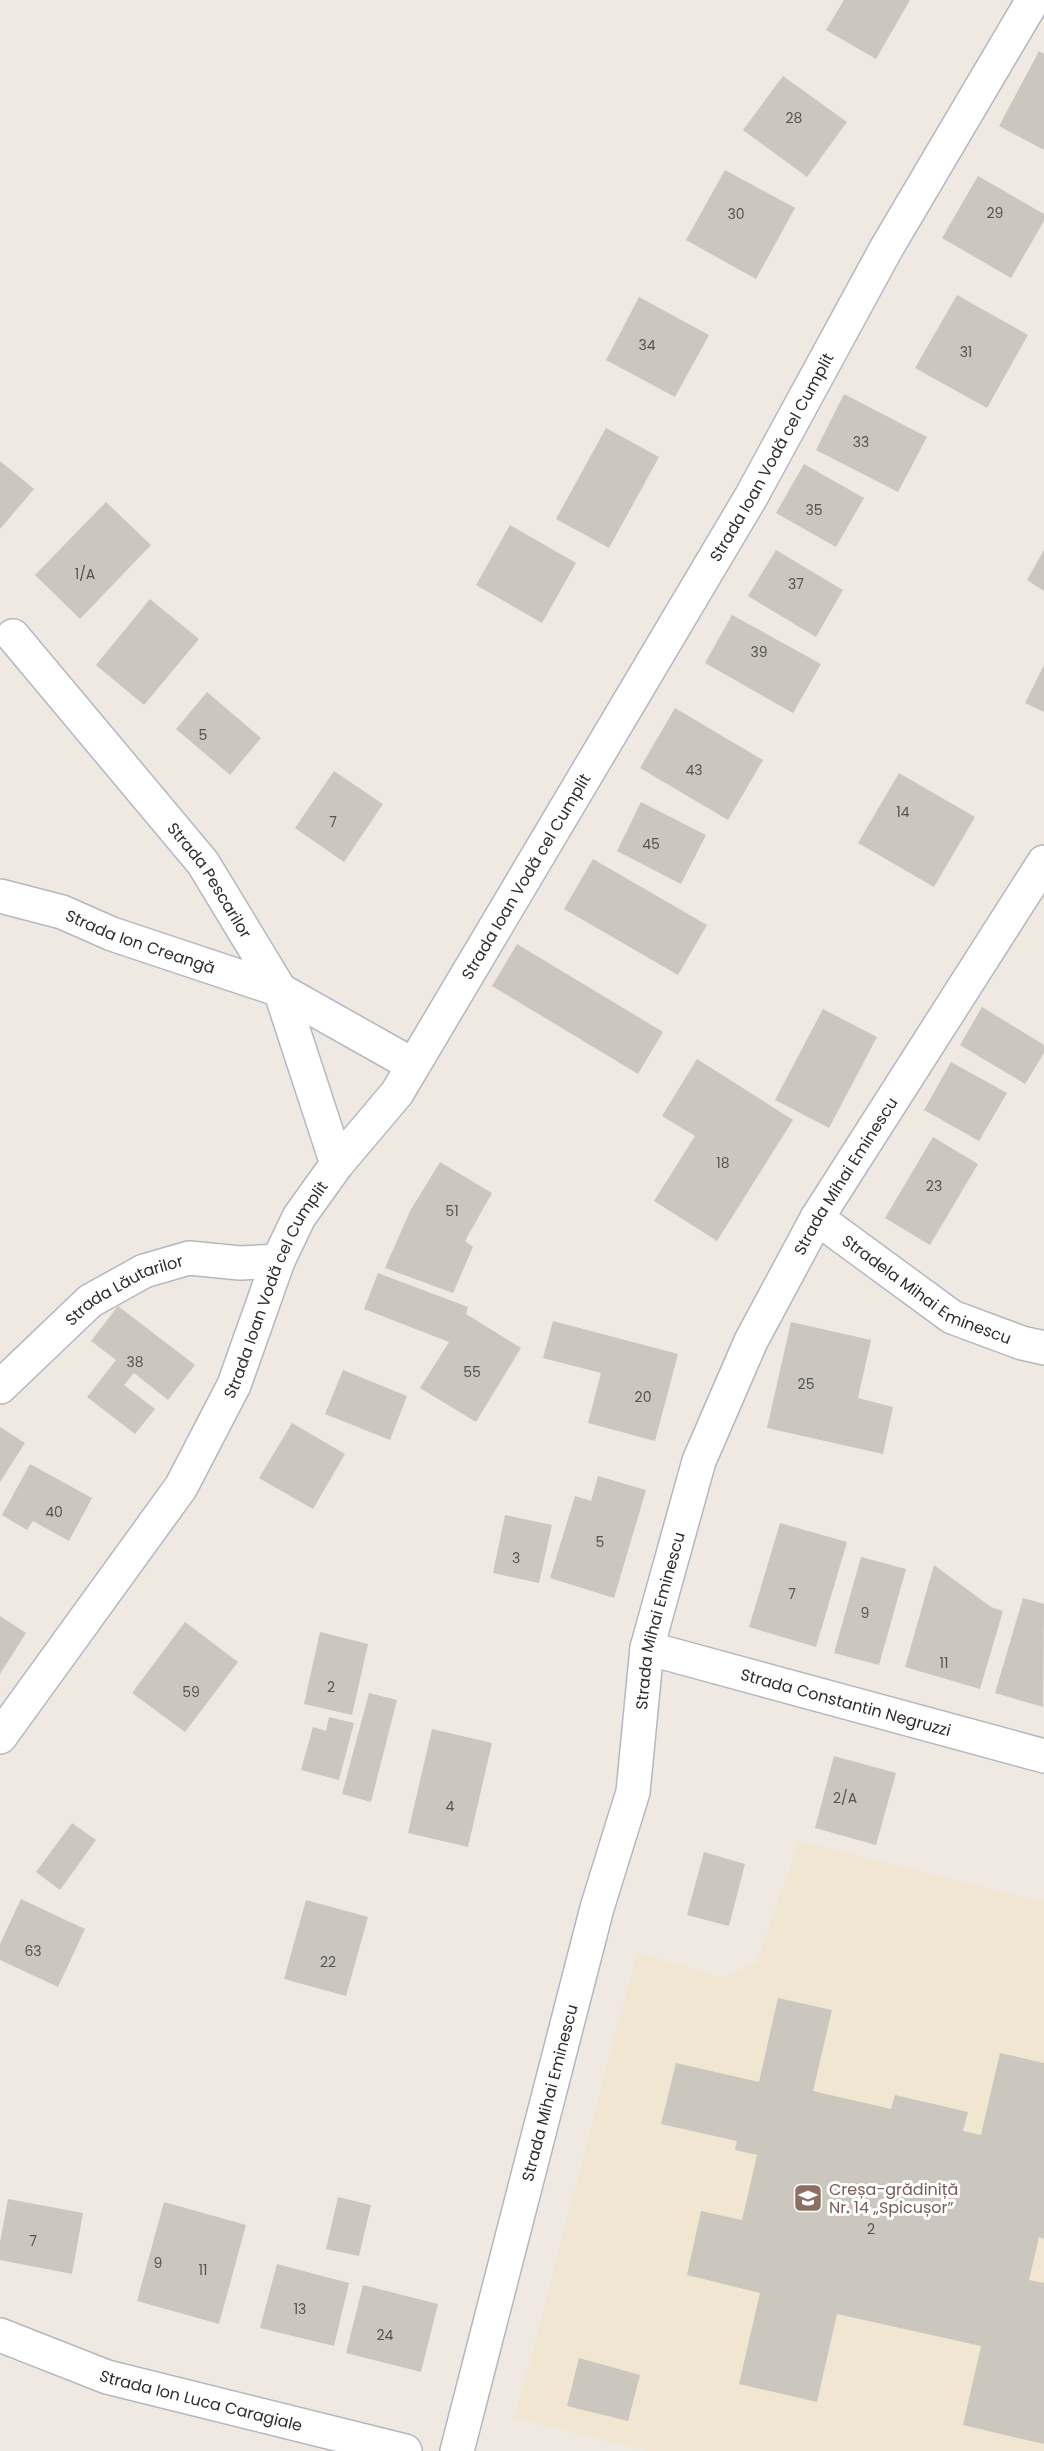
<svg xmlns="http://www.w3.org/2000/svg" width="1044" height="2451" font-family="Poppins,sans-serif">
<rect width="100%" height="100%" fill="#efe9e1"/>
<path fill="#f0e6d1" d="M799,1841L1044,1902V2451H647L515,2418L637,1952L723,1978L757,1962Z"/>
<path fill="#cbc7bf" d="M844,0H910L876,59L826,30Z
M1039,51L1044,54V150L999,126Z
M783,76L847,122L807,177L743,130Z
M725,170L795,208L756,279L686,240Z
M978,176L1044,214V221L1011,278L942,238Z
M957,295L1028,335L987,408L915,368Z
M639,297L709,335L675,397L606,360Z
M844,394L927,437L898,492L816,450Z
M606,428L659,457L609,548L556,519Z
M0,461L34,489L0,529Z
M804,464L864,498L836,547L776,513Z
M106,502L151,545L80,619L35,575Z
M510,525L576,563L542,623L476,585Z
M776,550L843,590L816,637L748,596Z
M1044,550V591L1027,580Z
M150,599L199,639L144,705L96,665Z
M732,615L821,664L793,713L705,663Z
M1044,665V712L1025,703Z
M207,692L261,738L230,775L176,729Z
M675,708L763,760L728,820L640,768Z
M334,771L383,804L344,862L295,828Z
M899,773L975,817L934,887L858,843Z
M641,802L706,835L681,884L617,851Z
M593,859L707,925L678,975L564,909Z
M517,944L663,1032L638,1074L492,986Z
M982,1007L1044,1045V1053L1025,1084L960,1045Z
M823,1009L877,1037L829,1128L775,1100Z
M697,1059L793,1120L717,1241L654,1201L695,1136L662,1116Z
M951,1062L1007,1093L979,1141L924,1110Z
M933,1137L978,1164L930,1245L885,1218Z
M440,1162L492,1193L465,1241L473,1247L453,1293L385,1268L410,1211Z
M378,1273L468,1307L466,1314L521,1348L476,1422L420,1388L449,1342L364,1309Z
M118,1306L195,1365L168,1400L134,1373L124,1385L155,1409L135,1434L87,1397L116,1360L91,1341Z
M553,1321L678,1354L655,1441L588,1423L601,1373L543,1358Z
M791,1322L871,1340L858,1398L893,1407L883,1454L767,1428Z
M343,1370L407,1396L390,1440L325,1414Z
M292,1423L345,1454L313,1509L259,1478Z
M0,1427L25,1443L0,1482Z
M30,1464L92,1498L69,1541L33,1521L27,1530L2,1515Z
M598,1476L646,1490L614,1598L550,1578L575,1496L591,1501Z
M505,1515L552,1525L539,1583L493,1573Z
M780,1523L847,1542L816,1647L749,1627Z
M861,1557L906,1569L879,1665L834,1653Z
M934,1565L991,1607L1003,1611L980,1689L905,1667Z
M1023,1598L1044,1604L1043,1707L995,1693Z
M0,1616L26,1633L0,1674Z
M185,1622L238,1662L185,1732L132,1693Z
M320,1632L368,1644L352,1715L304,1704Z
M369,1693L397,1700L371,1802L342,1794Z
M329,1717L354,1723L339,1780L301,1770L313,1727L326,1731Z
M432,1729L492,1743L468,1847L408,1833Z
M834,1756L896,1773L876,1845L815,1828Z
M72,1823L96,1840L60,1890L36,1872Z
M704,1852L745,1864L729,1926L687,1915Z
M21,1899L85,1929L58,1987L0,1960V1944Z
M306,1900L368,1917L346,1996L284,1979Z
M778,1998L832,2010L813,2091L891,2109L895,2095L968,2112L963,2131L981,2135L1000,2053L1044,2063V2239L1039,2237L1029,2280L1044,2283V2444L963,2425L981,2346L837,2314L817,2402L739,2384L760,2293L687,2275L701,2211L742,2220L757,2155L735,2150L737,2141L661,2124L676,2063L759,2082Z
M338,2197L371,2205L359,2256L326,2249Z
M8,2199L83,2213L72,2274L0,2260V2242Z
M164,2202L246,2225L219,2324L137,2301Z
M277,2264L349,2283L334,2346L260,2328Z
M363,2285L438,2304L421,2372L346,2353Z
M579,2358L640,2375L628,2421L567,2406Z"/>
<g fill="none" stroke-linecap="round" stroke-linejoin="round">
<g stroke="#b4b7c1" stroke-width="36">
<g id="minor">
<path id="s1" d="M13,636L203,863L280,990L337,1164"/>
<path id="s2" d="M0,896L62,912L112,934L280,990L413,1065"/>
<path id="s3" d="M817,1218L952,1317L1022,1343L1044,1348"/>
<path id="s4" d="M0,1387L90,1301L144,1271L189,1258L240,1263L278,1261"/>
<path id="s5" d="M647,1648L1044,1756"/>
<path id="s6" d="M0,1737L181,1487L234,1385L278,1261L299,1217L337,1164L397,1093L751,497L886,249L1033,0"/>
<path id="s7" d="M0,2335L107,2377L405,2451"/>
<path id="s8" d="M457,2451L597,1908L633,1792L647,1648L699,1461L751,1341L817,1218L1044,862"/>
</g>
</g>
<use href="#minor" stroke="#fff" stroke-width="33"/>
</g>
<defs>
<g id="school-square" transform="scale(1.5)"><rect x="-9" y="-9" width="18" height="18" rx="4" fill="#8d6e63" stroke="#fff"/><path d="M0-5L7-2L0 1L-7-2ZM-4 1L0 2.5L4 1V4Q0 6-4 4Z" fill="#fff"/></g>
</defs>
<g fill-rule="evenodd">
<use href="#school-square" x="808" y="2198"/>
</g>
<g text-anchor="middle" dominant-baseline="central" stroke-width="6" stroke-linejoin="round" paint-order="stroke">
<g font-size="14" fill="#555452">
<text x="794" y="118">28</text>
<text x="995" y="213">29</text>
<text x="736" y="214">30</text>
<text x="647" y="345">34</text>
<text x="966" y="352">31</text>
<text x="861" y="442">33</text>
<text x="814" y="510">35</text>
<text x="85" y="574">1/A</text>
<text x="796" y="584">37</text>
<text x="759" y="652">39</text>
<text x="203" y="735">5</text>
<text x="694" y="770">43</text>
<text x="903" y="812">14</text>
<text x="333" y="822">7</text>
<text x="651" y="844">45</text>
<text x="723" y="1163">18</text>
<text x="934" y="1186">23</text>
<text x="452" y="1211">51</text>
<text x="135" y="1362">38</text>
<text x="472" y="1372">55</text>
<text x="806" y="1384">25</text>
<text x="643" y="1397">20</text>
<text x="54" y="1512">40</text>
<text x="600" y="1542">5</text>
<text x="516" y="1558">3</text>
<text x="792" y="1594">7</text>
<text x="865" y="1613">9</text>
<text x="944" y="1663">11</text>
<text x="331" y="1687">2</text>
<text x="191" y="1692">59</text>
<text x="845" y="1798">2/A</text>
<text x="450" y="1806">4</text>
<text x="33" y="1951">63</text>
<text x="328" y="1962">22</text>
<text x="871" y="2229">2</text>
<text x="33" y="2241">7</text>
<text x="158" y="2263">9</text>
<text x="203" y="2270">11</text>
<text x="300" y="2309">13</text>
<text x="385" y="2335">24</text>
</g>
<g font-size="16" fill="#2e2e2e" stroke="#fff">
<text stroke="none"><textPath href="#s6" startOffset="1500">Strada Ioan Vodă cel Cumplit</textPath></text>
<text stroke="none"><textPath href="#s6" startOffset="1014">Strada Ioan Vodă cel Cumplit</textPath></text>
<text stroke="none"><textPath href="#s1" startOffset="314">Strada Pescarilor</textPath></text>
<text stroke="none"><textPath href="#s2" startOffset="148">Strada Ion Creangă</textPath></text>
<text stroke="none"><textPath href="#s8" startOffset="1342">Strada Mihai Eminescu</textPath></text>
<text stroke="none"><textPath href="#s3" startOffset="132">Stradela Mihai Eminescu</textPath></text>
<text stroke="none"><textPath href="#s6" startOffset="528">Strada Ioan Vodă cel Cumplit</textPath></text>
<text stroke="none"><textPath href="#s4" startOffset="160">Strada Lăutarilor</textPath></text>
<text stroke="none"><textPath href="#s8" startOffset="856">Strada Mihai Eminescu</textPath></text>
<text stroke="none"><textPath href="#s5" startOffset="206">Strada Constantin Negruzzi</textPath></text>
<text stroke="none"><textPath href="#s8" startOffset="370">Strada Mihai Eminescu</textPath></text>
<text stroke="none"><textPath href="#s7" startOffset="212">Strada Ion Luca Caragiale</textPath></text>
</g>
<g font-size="16" fill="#785e54" stroke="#fff" text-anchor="start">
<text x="829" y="2189">Creșa-grădiniță<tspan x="829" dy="18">Nr. 14 „Spicușor”</tspan></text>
</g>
</g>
</svg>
